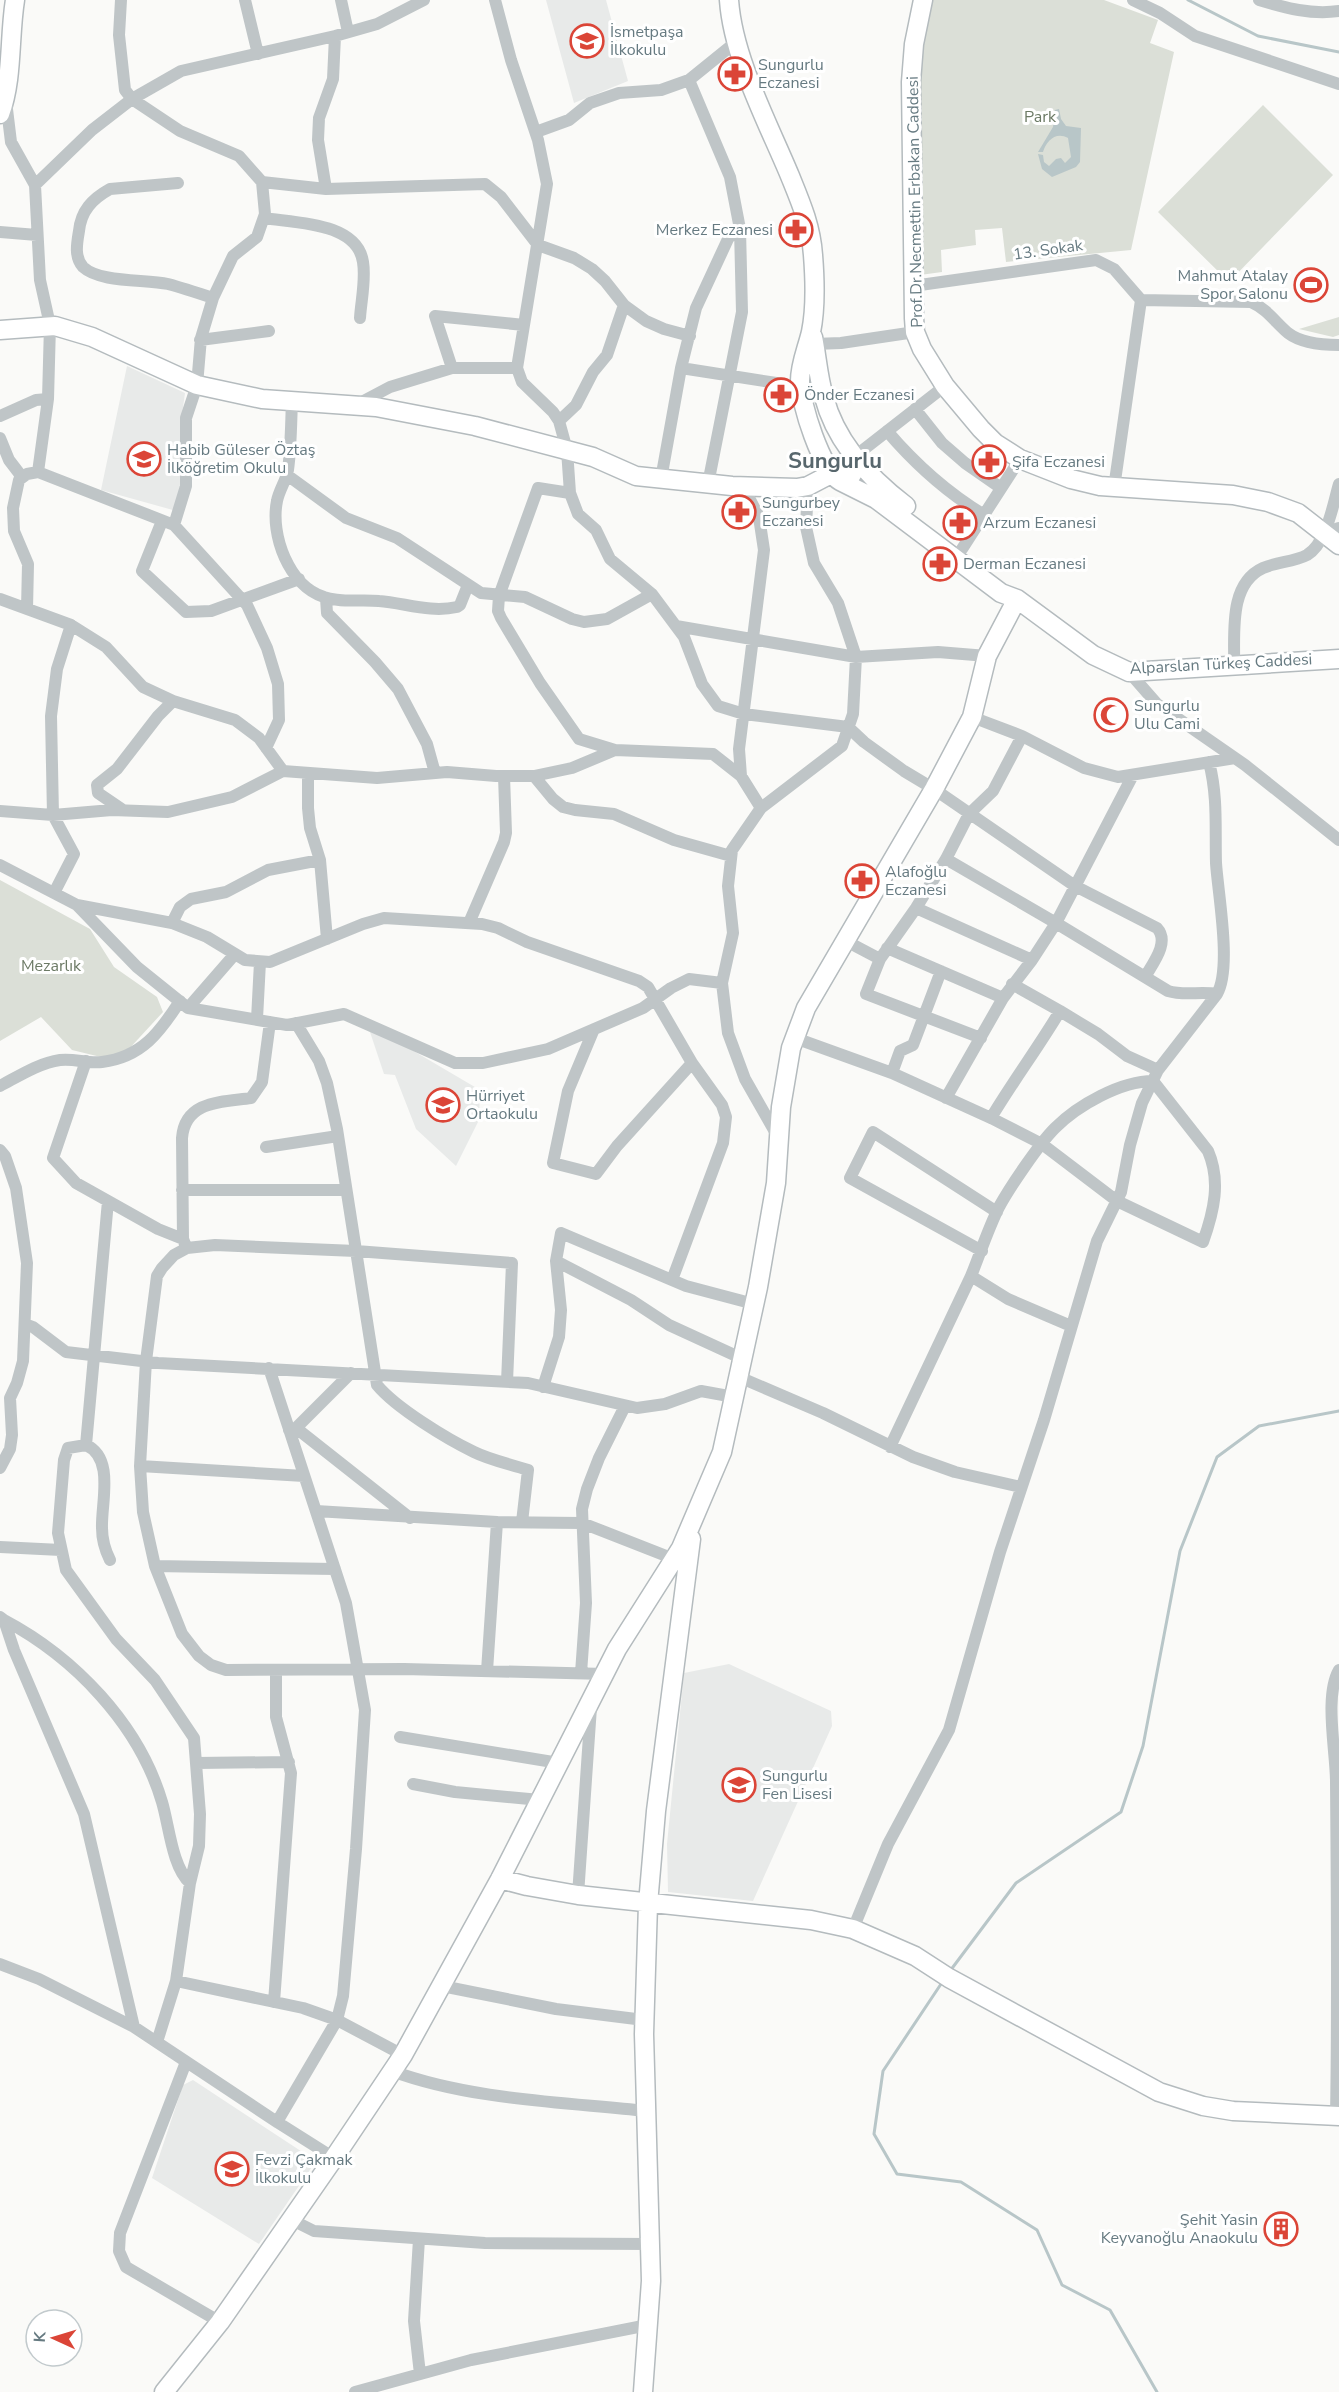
<svg xmlns="http://www.w3.org/2000/svg" width="1339" height="2392" font-family="'Nunito Sans',sans-serif">
<rect width="100%" height="100%" fill="#fafaf8"/>
<path fill="#e8eae9" d="M546,0H606L628,81L574,103Z
M127,366L185,393L180,429V512L101,490Z
M369,1029L383,1033L480,1090L479,1120L456,1166L416,1129L395,1075L384,1074Z
M729,1664L831,1711L832,1726L753,1901L668,1892L667,1844L684,1673Z
M193,2080L316,2161L259,2244L152,2178L183,2085Z"/>
<path fill="#dbdfd7" d="M929,0H1104L1158,20L1150,43L1174,52L1131,250L1006,262L1002,228L975,230L976,245L941,250L942,272L920,275L918,83Z
M1263,105L1333,175L1229,282L1158,212Z
M1339,317V335L1333,337L1299,329Z
M0,880L90,929L114,967L157,997L163,1012L128,1050L105,1058L72,1050L41,1017L0,1041Z"/>
<path fill="#b8c6c8" d="M1059,109L1061,119L1066,126L1081,128L1080,162L1076,167L1052,177L1042,169L1038,154L1043,155L1044,162L1049,166L1056,159L1061,158L1065,163L1071,157L1068,138C1056,131 1046,141 1043,152H1038L1053,127L1055,110Z"/>
<g fill="none" stroke-linecap="round" stroke-linejoin="round">
<path stroke="#b8c6c8" stroke-width="3" d="M1188,0L1258,36L1339,52
M950,1971L1016,1883L1121,1812L1143,1746L1180,1551L1217,1457L1259,1426L1339,1411
M943,1981L883,2071L874,2134L897,2174L961,2182L1037,2230L1062,2285L1110,2310L1157,2392"/>
<g stroke="#b4bbbe" stroke-width="21">
<path id="secondary" d="M729,0C733,58 768,123 790,176C801,203 811,226 813,255C815,280 816,308 811,332C807,349 800,364 800,381C800,403 822,471 840,481L851,476L858,464
M923,0L914,44L911,82L914,318L915,332L922,349L945,386L981,429L995,443L1020,459L1071,479L1100,486L1233,495L1268,502L1298,513L1339,545
M0,114C13,79 9,37 15,0
M0,330L55,326L92,337L197,385L262,399L376,407L475,426L593,457L636,476L732,486L797,488L808,486L831,474
M813,337C817,357 818,377 824,397C836,443 869,478 906,506
M840,481L876,499L1001,593L1017,599L1093,655L1129,672L1339,659
M500,1879L527,1886L578,1895L811,1920L853,1929L915,1956L949,1978L1159,2092L1203,2106L1233,2111L1339,2116
M164,2392L220,2322L334,2158L403,2055L500,1879L617,1649L681,1548L722,1452L758,1287L768,1229L776,1183L781,1107L791,1048L806,1008L934,789L972,717L987,656L1017,599
M643,2392L651,2281L644,2034L648,1904L656,1811L691,1539"/>
</g>
<path stroke="#bfc5c7" stroke-width="12" d="M121,0L119,35L125,90L132,99L180,131L239,156L262,182L265,214L257,237L233,256L213,298L201,338L197,385L186,418V486L174,525
M245,0L258,54
M341,0L348,32
M495,0L511,60L538,140L547,184L517,368L522,382L553,412L559,421L567,450L570,493L578,514L596,530L610,559L652,594L684,637L702,684L718,706L744,714L848,727L864,742L904,771L934,789L1075,886L1157,928C1170,942 1153,963 1145,977
M1133,0L1160,13L1195,36L1339,84
M1259,0C1286,8 1311,15 1339,11
M689,80L730,177L740,229L742,312L708,484
M6,101L11,142L35,185L40,280L50,325L48,399L38,472L27,474L19,480L13,508L14,531L28,564L27,609
M536,132L569,120L590,103L619,93L661,90L689,80L736,42
M262,182L326,189L485,184L501,197L538,245L574,258L592,269L605,281L624,305L646,321L664,329L690,336
M178,183L110,189C92,199 81,211 79,231C77,243 74,257 83,267C100,283 145,279 168,284C183,288 198,293 213,298
M35,185L92,130L132,99L181,71L335,36L377,24L424,0
M326,189L318,140L319,118L333,79L335,36
M264,218C295,223 357,222 363,262C366,280 361,301 360,318
M0,232L37,235
M913,286L1096,260L1114,269L1141,300L1251,302C1267,309 1275,322 1288,333C1301,343 1323,345 1339,345
M200,340L269,331
M814,344L841,343L915,332
M452,368L435,316L524,325
M681,368L783,384L801,391
M292,401C291,424 291,448 288,470C286,481 279,490 277,501C270,535 289,586 324,597C340,603 362,599 379,601C405,603 430,613 457,607L460,605L468,585
M356,405L390,387L452,368H517
M915,409L942,443L965,463L1001,488
M0,416L36,400L48,399
M559,421L576,405L593,372L607,355L624,305
M887,431C916,465 946,492 984,515
M0,438L9,460L22,477
M854,457L945,386
M38,472L174,525L247,605L267,648L278,684L279,720L266,748
M287,475L346,518L397,538L481,593L525,597L572,619L584,622L607,619L652,594
M661,479L681,368L696,308L728,239L733,232L740,229
M743,486L759,517L764,550L739,749L741,776L761,808
M1114,488L1141,300
M570,493L538,488L499,596L498,611L501,618L540,683L579,739L615,750L713,754L741,776
M162,521L142,571L186,612L211,611L299,579
M1324,533L1339,528
M962,549L1020,459
M326,598L327,613L375,662L398,689L427,744L435,773
M0,599L71,625L106,647L143,687L173,701L235,720L259,738L283,771
M676,626L856,657L938,652L987,656
M1234,665C1235,634 1228,584 1263,568C1276,562 1294,562 1307,555C1327,543 1333,504 1339,484
M1129,672L1157,704L1245,765L1339,840
M972,717L1022,736L1084,768L1118,777L1235,758
M308,773V808L310,828L320,860L327,939
M534,776L553,799L563,807L575,810L614,814L674,840L731,856
M123,810L98,793L97,785L117,769L158,716L173,701
M0,811L53,815L112,810L168,812L232,797L283,771L377,778L447,772L496,776H534L572,768L615,750
M946,859L1056,923L1133,775
M0,865L77,905L137,967L188,1008L287,1025L344,1014L455,1063H483L548,1049L643,1008L671,988L689,979L722,983
M54,893L74,854L53,815L51,716L57,669L71,625
M77,905L172,923L207,937L245,960L270,962L363,924L384,918L482,924L498,928L527,942L639,981L648,987L692,1063L722,1105L726,1117L723,1143L672,1280
M916,908L1032,960L1056,923L1168,991C1184,996 1201,991 1217,994
M172,923L180,907L191,899L226,892L268,870L320,860
M469,923L504,842L506,833L504,776
M844,940L880,959
M887,948L1003,998
M188,1008L235,954
M1060,1011L1098,1034L1127,1056L1158,1070
M257,1019L260,962
M296,1023L319,1061L327,1083L337,1129L377,1385C396,1408 447,1439 474,1452C490,1460 510,1464 528,1470L522,1522
M594,1029L568,1091L553,1163L596,1174L617,1146L692,1063
M795,1038L892,1073L991,1118L1042,1144L1117,1201L1203,1242C1214,1211 1221,1181 1208,1151L1153,1081C1121,1081 1078,1105 1055,1128C1039,1144 1010,1187 999,1207C988,1229 980,1254 971,1276L1008,1299L1071,1326
M981,1038L866,994L880,959L916,908L946,859L969,814L993,791L1022,736
M86,1061L53,1158L76,1183L158,1229L183,1239L185,1244
M892,1073L900,1051L913,1045L941,971
M0,1086C19,1076 39,1063 60,1060C74,1058 88,1064 102,1062C142,1057 160,1032 180,1001
M946,1098L1003,998L1032,960
M991,1118C1013,1081 1038,1048 1060,1011L1012,984
M778,1137L745,1079L728,1033L722,983L733,933L728,886L732,850L761,808L842,746L853,714L856,657L838,603L814,563L806,527L808,486
M266,1147L338,1136
M0,1150L5,1156L16,1188L27,1263L23,1361L17,1383L10,1398L12,1435L10,1449L0,1468
M182,1190H346
M183,1239L182,1138C185,1100 223,1102 251,1098L262,1082L270,1022
M982,1251L850,1178L873,1132L997,1212
M556,1261L631,1300L669,1325L743,1359
M25,1324L33,1327L66,1352L158,1363L528,1383L637,1408L665,1404L701,1391L734,1397
M269,1368L346,1603L365,1710L356,1849L343,1996L337,2020L277,2122
M739,1377L823,1413L913,1457L955,1472L1021,1487
M507,1382L512,1263L356,1251L215,1245L187,1248L174,1255L162,1268L157,1276L146,1361L140,1466L143,1512L155,1566L182,1634L199,1656L211,1665L226,1670L404,1669L605,1674
M543,1387L559,1337L561,1310L556,1261L561,1233L686,1286L754,1304
M296,1428L351,1373
M289,1430L296,1428L410,1518
M86,1445L108,1201
M890,1447L971,1276
M140,1466L304,1476
M316,1511L497,1522L582,1523L674,1559
M0,1547L61,1550
M110,1560C105,1550 102,1540 102,1528C101,1503 115,1458 86,1445L68,1448L64,1460L58,1533L66,1570L116,1639L155,1680L194,1738L200,1814L199,1846L190,1883L176,1981L157,2042
M155,1566L335,1569
M0,1617L4,1620L14,1650L84,1814L134,2027
M4,1620C74,1657 139,1724 162,1802C169,1825 172,1867 190,1883
M487,1671L497,1522
M581,1673L586,1603L582,1509L587,1489L599,1458L625,1406
M400,1737L559,1763
M196,1763L289,1762
M413,1784L455,1792L540,1800
M578,1895L591,1707
M853,1929L888,1844L949,1730L1000,1552L1044,1420L1097,1241L1121,1192L1130,1145L1142,1103L1158,1070L1217,994C1232,968 1218,894 1216,863C1215,828 1218,797 1209,762
M0,1964L39,1979L134,2027L277,2122L334,2158
M176,1981L303,2008L337,2020L403,2055
M442,1986L556,2009L644,2020
M274,2002L291,1773L276,1717V1670
M186,2062L120,2233L119,2251L126,2267L220,2322
M392,2071C471,2100 563,2102 646,2111
M1336,2116C1338,2005 1337,1894 1336,1782C1336,1751 1324,1696 1339,1670
M290,2219L314,2231L485,2243L650,2244
M419,2239L414,2321L420,2374
M355,2392L471,2360L648,2325"/>
<use href="#secondary" stroke="#fff" stroke-width="18"/>
</g>
<defs>
<g id="school-ring" transform="scale(1.725)"><circle r="9.5" fill="#fff" stroke="#db4537" stroke-width="1.5"/><path d="M0-5L7-2L0 1L-7-2ZM-4 1L0 2.5L4 1V4Q0 6-4 4Z" fill="#db4537"/></g>
<g id="pharmacy-ring" transform="scale(1.725)"><circle r="9.5" fill="#fff" stroke="#db4537" stroke-width="1.5"/><path d="M-2-6h4v4h4v4h-4v4h-4v-4h-4v-4h4Z" fill="#db4537"/></g>
<g id="stadium-ring" transform="scale(1.725)"><circle r="9.5" fill="#fff" stroke="#db4537" stroke-width="1.5"/><path d="M0-5a6.5 5 0 1 0 0 10a6.5 5 0 1 0 0-10ZM-3.5-1.8h7v3.6h-7Z" fill="#db4537"/></g>
<g id="mosque-ring" transform="scale(1.725)"><circle r="9.5" fill="#fff" stroke="#db4537" stroke-width="1.5"/><path d="M3.5-4.9A6 6 0 1 0 3.5 4.9A5 5 0 1 1 3.5-4.9Z" fill="#db4537"/></g>
<g id="building-ring" transform="scale(1.725)"><circle r="9.5" fill="#fff" stroke="#db4537" stroke-width="1.5"/><path d="M-4-6H4V6H1V3H-1V6H-4ZM-2.5-4.3h1.7v1.8h-1.7ZM.8-4.3h1.7v1.8H.8ZM-2.5-1h1.7V.8h-1.7ZM.8-1h1.7V.8H.8Z" fill="#db4537"/></g>
</defs>
<g fill-rule="evenodd">
<use href="#school-ring" x="587" y="41"/>
<use href="#pharmacy-ring" x="735" y="74"/>
<use href="#pharmacy-ring" x="796" y="230"/>
<use href="#stadium-ring" x="1311" y="285"/>
<use href="#pharmacy-ring" x="781" y="395"/>
<use href="#school-ring" x="144" y="459"/>
<use href="#pharmacy-ring" x="989" y="462"/>
<use href="#pharmacy-ring" x="739" y="512"/>
<use href="#pharmacy-ring" x="960" y="523"/>
<use href="#pharmacy-ring" x="940" y="564"/>
<use href="#mosque-ring" x="1111" y="715"/>
<use href="#pharmacy-ring" x="862" y="881"/>
<use href="#school-ring" x="443" y="1105"/>
<use href="#school-ring" x="739" y="1785"/>
<use href="#school-ring" x="232" y="2169"/>
<use href="#building-ring" x="1281" y="2229"/>
</g>
<g text-anchor="middle" dominant-baseline="central" stroke-width="6" stroke-linejoin="round" paint-order="stroke">
<g font-size="16" fill="#667a81" stroke="#fff" text-anchor="start">
<text x="610" y="32">İsmetpaşa<tspan x="610" dy="18">İlkokulu</tspan></text>
<text x="758" y="65">Sungurlu<tspan x="758" dy="18">Eczanesi</tspan></text>
<text x="773" y="230" text-anchor="end">Merkez Eczanesi</text>
<text x="1288" y="276" text-anchor="end">Mahmut Atalay<tspan x="1288" dy="18">Spor Salonu</tspan></text>
<text x="804" y="395">Önder Eczanesi</text>
<text x="167" y="450">Habib Güleser Öztaş<tspan x="167" dy="18">İlköğretim Okulu</tspan></text>
<text x="1012" y="462">Şifa Eczanesi</text>
<text x="762" y="503">Sungurbey<tspan x="762" dy="18">Eczanesi</tspan></text>
<text x="983" y="523">Arzum Eczanesi</text>
<text x="963" y="564">Derman Eczanesi</text>
<text x="1134" y="706">Sungurlu<tspan x="1134" dy="18">Ulu Cami</tspan></text>
<text x="885" y="872">Alafoğlu<tspan x="885" dy="18">Eczanesi</tspan></text>
<text x="466" y="1096">Hürriyet<tspan x="466" dy="18">Ortaokulu</tspan></text>
<text x="762" y="1776">Sungurlu<tspan x="762" dy="18">Fen Lisesi</tspan></text>
<text x="255" y="2160">Fevzi Çakmak<tspan x="255" dy="18">İlkokulu</tspan></text>
<text x="1258" y="2220" text-anchor="end">Şehit Yasin<tspan x="1258" dy="18">Keyvanoğlu Anaokulu</tspan></text>
</g>
<g font-size="16" fill="#6c7a65" stroke="#fff">
<text x="1040" y="117">Park</text>
<text x="51" y="966">Mezarlık</text>
</g>
<g font-size="16" fill="#667a81" stroke="#fff">
<text transform="translate(915 202) rotate(-91)">Prof.Dr.Necmettin Erbakan Caddesi</text>
<text transform="translate(1048 250) rotate(-8)">13. Sokak</text>
<text transform="translate(1221 664) rotate(-3)">Alparslan Türkeş Caddesi</text>
</g>
<g font-size="22" font-weight="bold" fill="#58676d" stroke="#fff">
<text x="835" y="461">Sungurlu</text>
</g>
</g>
<g transform="translate(54 2338) rotate(274)"><circle r="28" fill="#ffffff" stroke="#c2cacd" stroke-width="1.5"/>
<path d="M0-4.5L10 22L0 15L-10 22Z" fill="#db4537"/>
<text y="-9" font-size="16" font-weight="bold" text-anchor="middle" fill="#667a81">K</text>
</g>
</svg>
